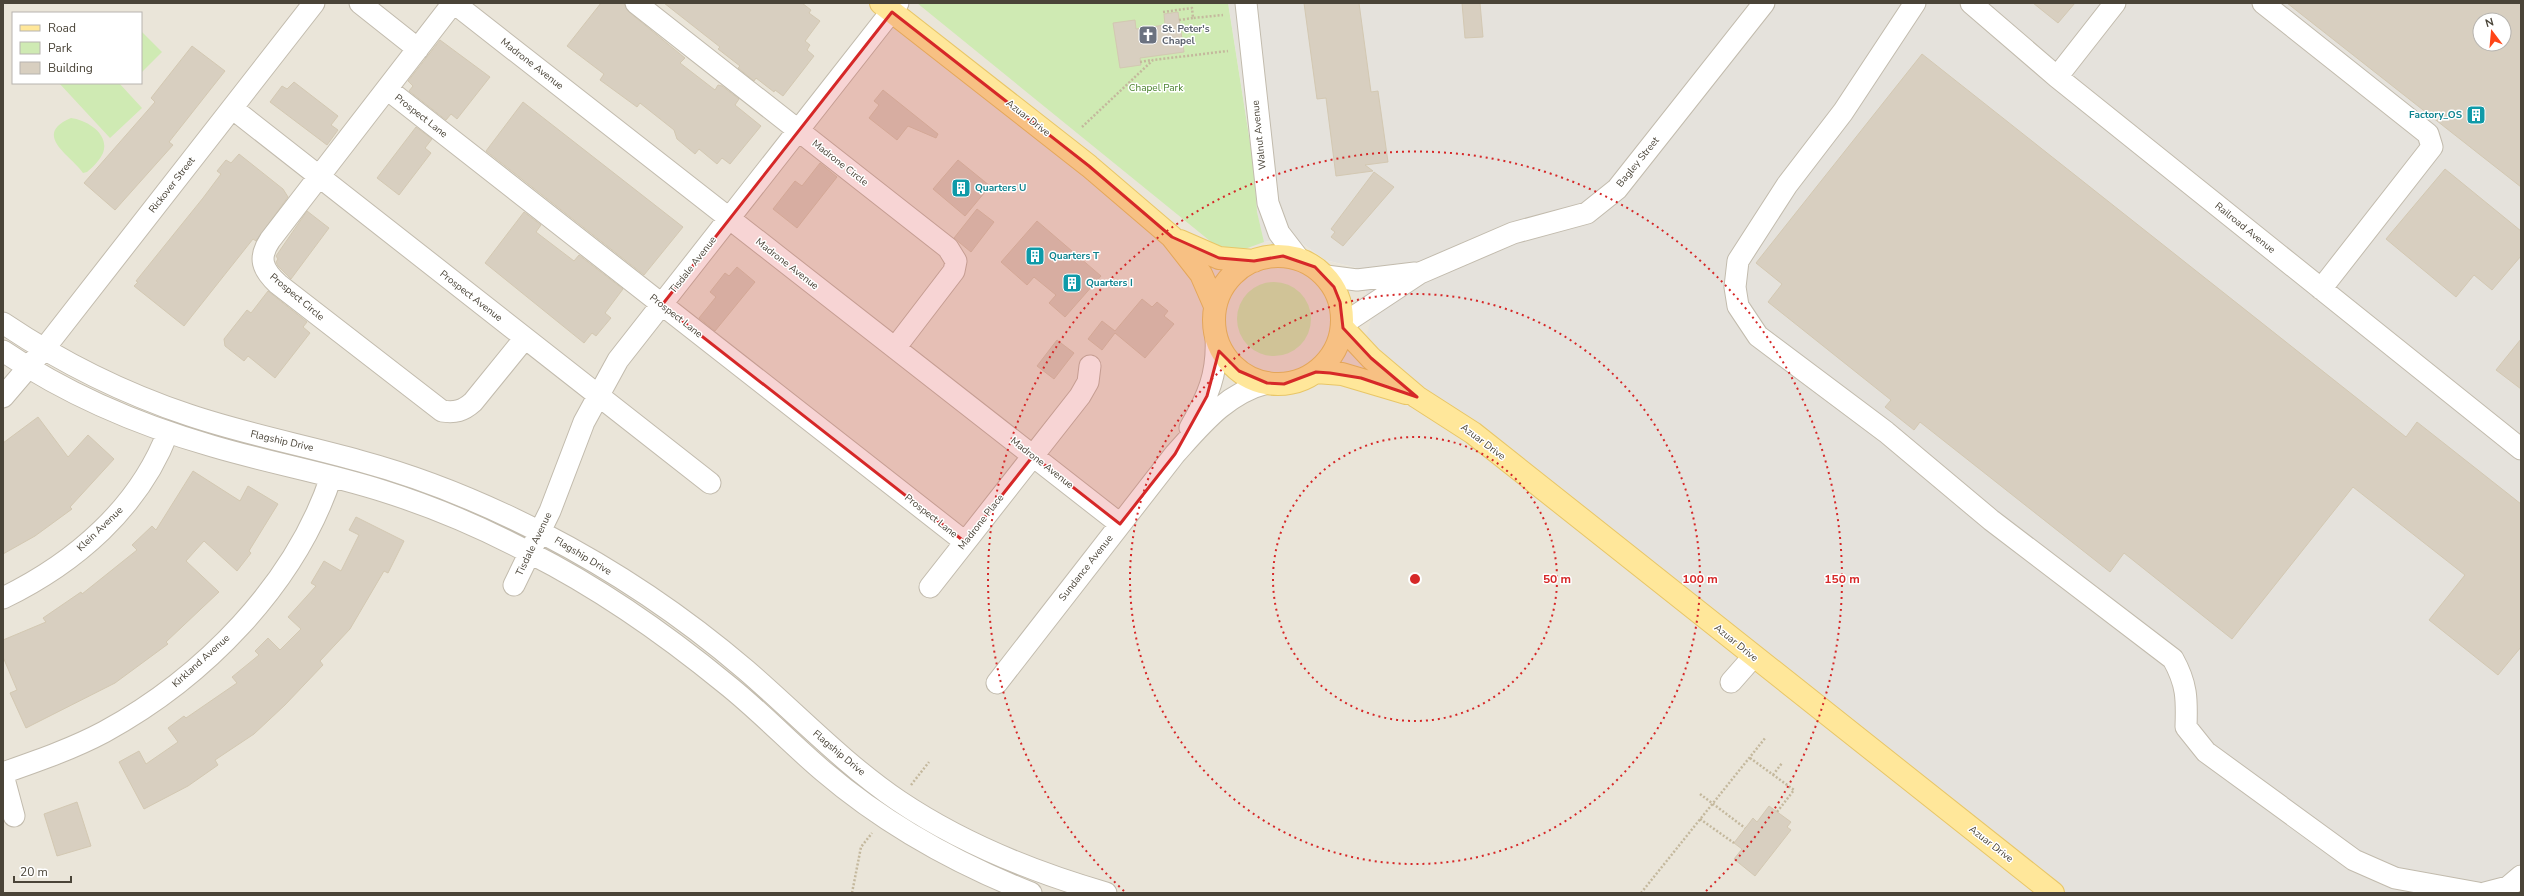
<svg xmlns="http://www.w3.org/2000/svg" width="2524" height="896" font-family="'Nunito Sans',sans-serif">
<rect width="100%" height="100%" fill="#f6f3eb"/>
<path fill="#eae5d9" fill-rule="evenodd" d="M3,3H1228L1265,242L1296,239L1325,260L1357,268L1373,313L1417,397L2053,893H3ZM13,13H141V83H13Z"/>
<path fill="#e5e2dc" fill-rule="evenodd" d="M1228,3H2521V893H2053L1753,657L1359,361L1373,313L1357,268L1325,260L1296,239L1264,242L1257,212L1254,168ZM2480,20H2504V44H2480Z"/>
<path fill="#cfeab3" d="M917,3H1228L1254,168L1257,212L1264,242L1242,250L1215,245Z
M141,31L162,52L141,73Z
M59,83H119L142,108L110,138Z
M71,118C87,120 110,134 103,153C100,160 93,167 87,172L83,173C72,156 31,135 71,118Z
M1237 319a37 37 0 1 1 74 0a37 37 0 1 1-74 0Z"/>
<path fill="#d8cfc0" stroke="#d3c8b2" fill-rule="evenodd" d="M601,3H624L629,12L685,58L680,63L715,90L718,85L722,86L739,99L735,105L761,126L730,164L722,158L717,164L699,149L695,154L677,139L674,130L640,103L637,107L600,80L604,74L567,46Z
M664,3H802L811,10L809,13L820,21L805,41L810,45L807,50L814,56L783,96L775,90L774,92L756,78L754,81L738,68L740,66L718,49L720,47Z
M1304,3H1359L1371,92L1378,91L1388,162L1365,165L1373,171L1336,176L1326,98L1317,99Z
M1462,3H1480L1483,37L1465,38Z
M2033,3H2075L2058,23Z
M2287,3H2521V187ZM2480,20H2504V44H2480Z
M1178,12L1184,52L1140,58L1141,65L1120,68L1113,23L1135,20L1136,29L1165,25L1164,14Z
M440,40L490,77L457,119L451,114L446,120L409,91L413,86L408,81Z
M192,46L225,71L169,142L173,145L115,210L84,183L155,102L151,98Z
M1922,54L2406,437L2417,422L2521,504V647L2498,675L2429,620L2465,575L2353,487L2232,639L2124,553L2110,572L1920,422L1914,430L1885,407L1891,400L1768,302L1782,284L1756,263Z
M294,82L338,116L331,125L338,130L327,145L270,102L282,86L287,89Z
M883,90L938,134L936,138L908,126L897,140L869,118L879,105L874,101Z
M523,102L683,227L644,275L486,151Z
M416,127L432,139L425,148L431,153L399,195L377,178Z
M239,154L283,189L288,197L256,241L253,239L184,326L134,286L138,282L136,281L203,198L221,174L217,171L226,160L231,163Z
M958,160L990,186L965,216L933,189Z
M820,163L837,177L797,228L773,209L795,181L802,186Z
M2445,169L2521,231V256L2492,290L2474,275L2456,297L2386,239Z
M1374,172L1394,187L1343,246L1331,237L1335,232L1331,229Z
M977,209L994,222L971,252L954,238Z
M307,211L329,228L291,279L278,266L276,262L278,259L276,256Z
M524,212L541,225L536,232L574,261L579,255L623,289L605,313L611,318L596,336L592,333L584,343L485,263Z
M1037,221L1101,276L1065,317L1049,303L1056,295L1034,277L1027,285L1001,262Z
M737,267L755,282L715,331L699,318L716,297L710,292L725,273L729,276Z
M268,291L307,322L303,327L310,333L275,378L248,356L244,361L225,346L224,339L247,310L251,313Z
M1142,299L1152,307L1157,302L1168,311L1164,316L1174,324L1145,358L1115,333L1102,350L1088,339L1102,321L1115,331Z
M2521,339V389L2496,370Z
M1057,340L1074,353L1054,379L1037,366Z
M38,417L68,457L88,435L114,459L70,507L72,509L35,536L3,554V443Z
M193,471L240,501L248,486L278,504L249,551L251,553L237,571L204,541L186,561L219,592L166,642L168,644L115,683L26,728L10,693L17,690L3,657V640L46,622L43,618L81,592L82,594L137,550L132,545L152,526L156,530Z
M356,517L404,541L388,573L384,571L350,629L320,661L323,665L285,705L254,734L215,760L218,765L188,786L144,809L119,762L139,751L146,764L178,742L168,728L184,716L186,718L237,683L232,677L259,655L255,651L268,638L280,650L301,629L288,617L316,586L311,583L324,561L341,571L359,535L349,530Z
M77,802L91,846L57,856L44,814Z
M1769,806L1791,822L1787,827L1791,830L1755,876L1734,859L1742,849L1734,843L1753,818L1757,822Z"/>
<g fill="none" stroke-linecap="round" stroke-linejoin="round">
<g stroke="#c2bbad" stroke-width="23">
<path id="minor" d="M360,3L418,49
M453,3L270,240C258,258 262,269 278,284L442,411C455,413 463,411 473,402L525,338
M454,3L1120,524
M636,3L948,248L956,261L954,271L895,348
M1246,3L1268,203L1279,233L1299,259
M1915,3L1843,112L1787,185L1738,261L1735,287L1738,306L1758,336L1886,432L1991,520L2173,659C2187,684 2187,699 2186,727L2206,752L2354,860L2395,878L2478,893
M1971,3L2057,77L2521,449
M2263,3L2428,134L2432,147L2321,289
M2057,77L2115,3
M387,89L965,542
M232,108L710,483
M1326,276L1357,280L1415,273
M3,323C61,362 123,393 189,415C245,434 303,445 360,461C423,478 484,503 542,533C614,570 684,617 746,670C797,714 843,763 899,801C963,844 1033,872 1106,893
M1343,324L1420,273L1513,233L1587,213L1617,189L1764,3
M3,351C66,394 139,425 212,446C269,463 327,473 383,491C434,507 483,528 530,553C601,589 665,634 726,684C760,711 790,743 823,771C885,824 955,863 1031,893
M3,397L44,349L314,3
M1190,428C1208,396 1218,374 1216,337
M514,585L550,511L584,422L618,360L898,3
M930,587L1080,396L1088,382L1090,366
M3,598C75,563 139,508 168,432
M1731,682L1753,657
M997,683L1175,454C1202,424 1227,393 1267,383
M3,773C37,761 72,749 104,732C203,678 295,585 331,477
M3,775L14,816
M2485,893L2508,887L2521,876"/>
</g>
<g stroke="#e8c667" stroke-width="24">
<path id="major" d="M881,3L1089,166L1172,237L1201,274L1215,306
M1180,241L1219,258L1254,261
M1214 320a64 64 0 1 1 128 0a64 64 0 1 1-128 0Z
M1343,328L1371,358L1417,397L1473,433L2053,893
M1316,372L1342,374L1406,393"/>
</g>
<path stroke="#c4b89d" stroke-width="2.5" stroke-dasharray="2 2" stroke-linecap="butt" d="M1163,12L1192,8L1193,18L1223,15
M1179,20L1193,18
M1140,62L1152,60
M1082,127L1153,60L1228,51
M1750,758L1794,790L1777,812
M1773,775L1782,763
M911,785L929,762
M1700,794L1745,828
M1700,819L1734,843
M852,893L861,847L872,833
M1641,893L1766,737"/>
<use href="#minor" stroke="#fff" stroke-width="21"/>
<use href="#major" stroke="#ffe79a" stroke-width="22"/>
</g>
<path fill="#d62828" fill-opacity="0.2" stroke="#d62828" stroke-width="3" stroke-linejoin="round" d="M892,12L1089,166L1172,237L1219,258L1254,261L1283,256L1315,267L1334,287L1340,302L1343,328L1371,358L1417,397L1361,378L1330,373L1316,372L1284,384L1267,383L1239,371L1219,351L1207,396L1175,454L1120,524L1033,456L965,542L662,305Z"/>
<g fill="none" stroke="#d62828" stroke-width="2" stroke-dasharray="2 4">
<circle cx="1415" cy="579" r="142"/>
<circle cx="1415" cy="579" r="285"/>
<path d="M1124 891A427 427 0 1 1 1706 891"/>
</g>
<defs>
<g id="church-square" transform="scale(1)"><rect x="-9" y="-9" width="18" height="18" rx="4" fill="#6b7280" stroke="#fff"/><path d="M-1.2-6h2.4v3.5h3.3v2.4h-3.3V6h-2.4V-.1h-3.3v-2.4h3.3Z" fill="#fff"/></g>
<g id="building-square" transform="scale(1)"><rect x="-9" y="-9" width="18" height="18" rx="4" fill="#0f9aa8" stroke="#fff"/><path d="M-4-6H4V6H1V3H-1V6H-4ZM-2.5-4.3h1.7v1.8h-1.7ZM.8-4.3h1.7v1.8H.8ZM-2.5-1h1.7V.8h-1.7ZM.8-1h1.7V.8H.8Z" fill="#fff"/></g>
</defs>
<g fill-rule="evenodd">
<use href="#church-square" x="1148" y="35"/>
<use href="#building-square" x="2476" y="115"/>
<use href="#building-square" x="961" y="188"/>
<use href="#building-square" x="1035" y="256"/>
<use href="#building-square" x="1072" y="283"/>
</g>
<g text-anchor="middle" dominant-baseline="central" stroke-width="3" stroke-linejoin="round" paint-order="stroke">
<g font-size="10" font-weight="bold" fill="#5b616d" stroke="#fff" text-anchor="start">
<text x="1162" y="29">St. Peter's<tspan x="1162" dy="12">Chapel</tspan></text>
</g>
<g font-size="10" fill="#4a4438" stroke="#fff">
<text transform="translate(532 64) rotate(38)">Madrone Avenue</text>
<text transform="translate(421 116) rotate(38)">Prospect Lane</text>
<text transform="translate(1028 118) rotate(38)">Azuar Drive</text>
<text transform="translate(1259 135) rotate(-96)">Walnut Avenue</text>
<text transform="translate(1638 162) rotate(-51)">Bagley Street</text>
<text transform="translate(840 163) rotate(38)">Madrone Circle</text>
<text transform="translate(172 185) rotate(-52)">Rickover Street</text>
<text transform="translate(2245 228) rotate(39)">Railroad Avenue</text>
<text transform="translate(787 264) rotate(38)">Madrone Avenue</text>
<text transform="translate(693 265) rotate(-52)">Tisdale Avenue</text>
<text transform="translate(471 296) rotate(38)">Prospect Avenue</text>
<text transform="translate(297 297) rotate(40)">Prospect Circle</text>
<text transform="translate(676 316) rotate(38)">Prospect Lane</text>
<text transform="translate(282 441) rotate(13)">Flagship Drive</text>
<text transform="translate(1483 442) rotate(37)">Azuar Drive</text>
<text transform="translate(1042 463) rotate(38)">Madrone Avenue</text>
<text transform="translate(931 516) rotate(38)">Prospect Lane</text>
<text transform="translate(981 522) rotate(-52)">Madrone Place</text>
<text transform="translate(100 529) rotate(-44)">Klein Avenue</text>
<text transform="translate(534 544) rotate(-64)">Tisdale Avenue</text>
<text transform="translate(583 556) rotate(31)">Flagship Drive</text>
<text transform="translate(1086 568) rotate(-52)">Sundance Avenue</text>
<text transform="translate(1736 643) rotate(39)">Azuar Drive</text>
<text transform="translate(201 661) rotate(-42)">Kirkland Avenue</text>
<text transform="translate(839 753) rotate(40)">Flagship Drive</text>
<text transform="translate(1991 844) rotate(38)">Azuar Drive</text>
</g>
<g font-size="10" fill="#457f28" stroke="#fff">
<text x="1156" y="88">Chapel Park</text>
</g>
<g font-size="10" font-weight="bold" fill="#0d838f" stroke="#fff" text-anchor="start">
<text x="2462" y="115" text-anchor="end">Factory_OS</text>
<text x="975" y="188">Quarters U</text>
<text x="1049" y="256">Quarters T</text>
<text x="1086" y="283">Quarters I</text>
</g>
</g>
<circle cx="1415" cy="579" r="6" fill="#d62828" stroke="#fff" stroke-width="2"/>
<g font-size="12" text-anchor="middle" font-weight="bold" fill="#d62828" stroke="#fff" stroke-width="3" stroke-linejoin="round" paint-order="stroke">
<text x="1557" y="583">50 m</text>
<text x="1700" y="583">100 m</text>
<text x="1842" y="583">150 m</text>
</g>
<rect width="2524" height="896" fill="none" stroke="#4a4438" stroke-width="8"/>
<rect x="12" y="12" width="130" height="72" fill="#ffffff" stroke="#b7b4af"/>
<rect x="20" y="25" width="20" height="6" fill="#ffe79a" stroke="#b7b4af"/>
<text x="48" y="32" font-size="12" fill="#4a4438">Road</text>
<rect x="20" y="42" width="20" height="12" fill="#cfeab3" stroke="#b7b4af"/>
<text x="48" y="52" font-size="12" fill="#4a4438">Park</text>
<rect x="20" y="62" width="20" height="12" fill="#d8cfc0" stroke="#b7b4af"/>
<text x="48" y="72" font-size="12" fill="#4a4438">Building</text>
<g transform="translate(2492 32) rotate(344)"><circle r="19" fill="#ffffff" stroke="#b7b4af"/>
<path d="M0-3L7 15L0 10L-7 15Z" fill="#ff4518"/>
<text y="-6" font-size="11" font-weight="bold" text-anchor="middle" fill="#4a4438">N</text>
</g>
<path d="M14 876v6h57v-6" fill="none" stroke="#4a4438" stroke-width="2"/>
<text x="20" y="876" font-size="12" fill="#4a4438" stroke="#ffffff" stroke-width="3" paint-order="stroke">20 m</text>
</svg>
